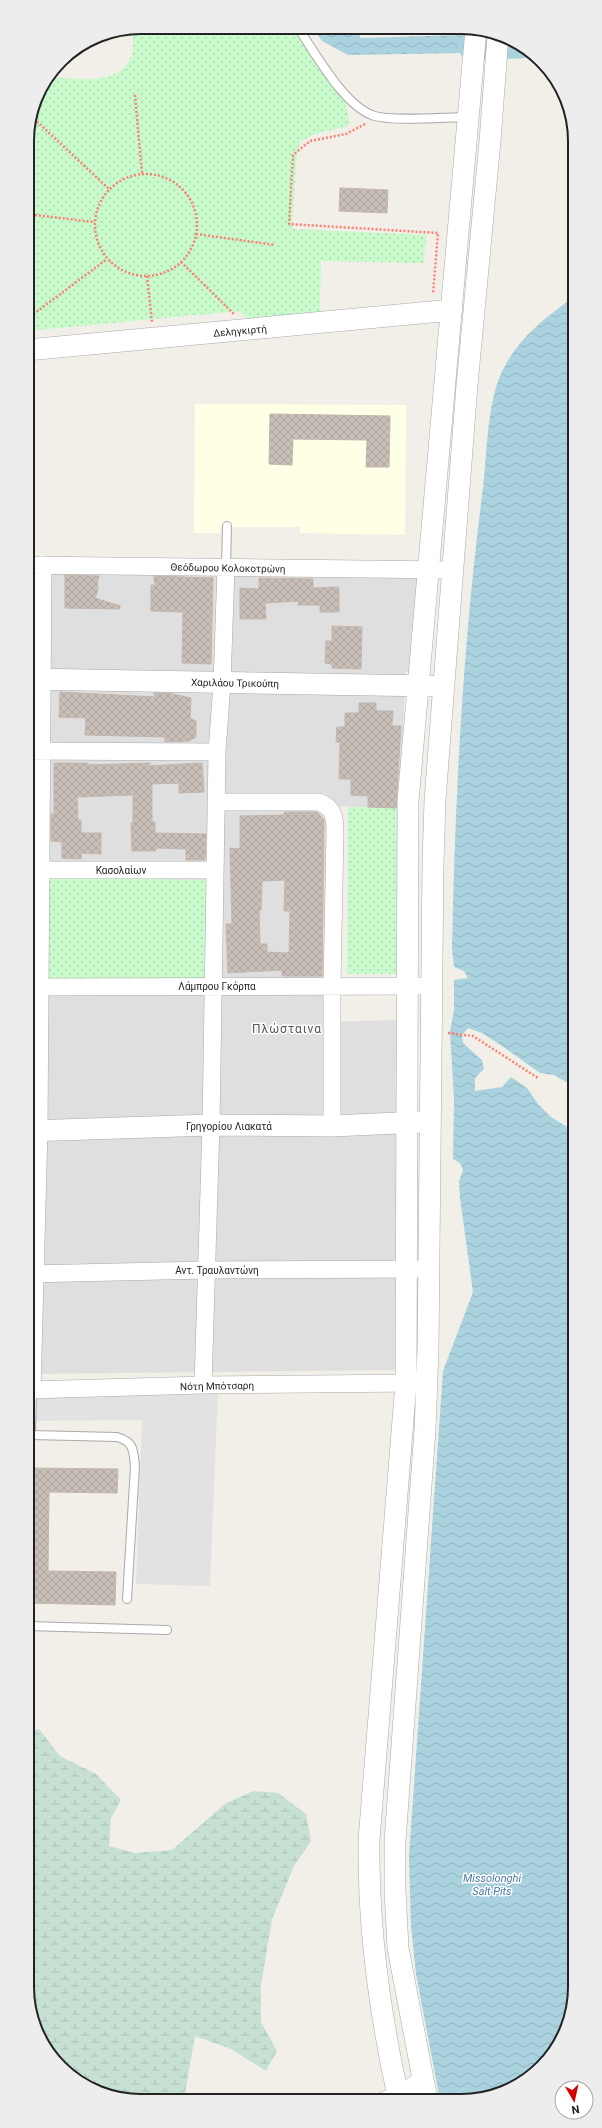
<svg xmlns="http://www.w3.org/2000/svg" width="602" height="2128" font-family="Roboto,sans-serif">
<defs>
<pattern id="wetland-marsh" width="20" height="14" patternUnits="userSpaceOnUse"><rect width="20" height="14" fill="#c6e0d4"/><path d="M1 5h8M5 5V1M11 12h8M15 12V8" fill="none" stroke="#aac0b6"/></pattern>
<pattern id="park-dots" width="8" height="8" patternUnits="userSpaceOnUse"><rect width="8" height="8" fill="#c8facc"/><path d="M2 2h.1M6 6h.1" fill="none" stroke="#acd6af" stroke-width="1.8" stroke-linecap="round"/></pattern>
<pattern id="water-waves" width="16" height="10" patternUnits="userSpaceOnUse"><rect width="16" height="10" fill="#aad3df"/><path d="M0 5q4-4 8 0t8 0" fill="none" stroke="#92b5bf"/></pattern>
<pattern id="building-cross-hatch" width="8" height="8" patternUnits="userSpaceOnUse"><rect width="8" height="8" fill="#c7bfb8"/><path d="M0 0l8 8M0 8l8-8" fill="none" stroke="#aba49e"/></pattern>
</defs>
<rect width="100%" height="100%" fill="#f2efe9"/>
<path fill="#e0dfdf" d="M27,570L420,576L412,672H405L401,808L327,806L326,1022L400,1020L396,1370L28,1374Z"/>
<path fill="#ffffe5" d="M195,404L406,405L405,535L300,533V527H220V533H194Z"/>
<path fill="url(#wetland-marsh)" d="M39,1729L60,1756L96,1774L121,1800L111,1818L109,1846L135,1853L172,1850L226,1803L254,1791L278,1793L306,1814L311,1841L294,1866L272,1919L261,1985V2022L277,2051L266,2071L231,2049L195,2036L184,2099H118L60,2068L39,2038L28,2002V1733Z"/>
<path fill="url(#park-dots)" d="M141,27L294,28L345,102L350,123L347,126L315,134L300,142L297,153L292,229L427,235L423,263L321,261L320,316L251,321L240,311L27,331V134L36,97L49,77C75,78 122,88 132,54C134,47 133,36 133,29Z
M348,807L399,808L400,974H347Z
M50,878L207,880L205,978H48Z"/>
<path fill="#e2e2e2" d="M218,1388L210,1586L136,1584L142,1420L28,1421V1392Z"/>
<path fill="url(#water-waves)" d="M313,28H359L360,38L463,35L469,40L468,50L462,53L348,55L322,41Z
M574,297V1092L568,1083L554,1075L540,1073L499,1044L482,1033L468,1028L462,1035L463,1043L482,1060L484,1069L475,1078V1091L502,1087L511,1077L527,1088L538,1104L551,1117L569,1128L574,1126L575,1994L566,2031L547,2062L512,2089L476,2100H440L416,1974L411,1926L409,1856L443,1371L473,1292L460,1198L459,1181L463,1170L460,1163L453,1159L454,1098L450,1031L454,1011V980L468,978L464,971L454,967L452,949C455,795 463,641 483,488C487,454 487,408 500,376C515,341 544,318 574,297Z"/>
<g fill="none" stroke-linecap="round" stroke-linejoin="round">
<path stroke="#aad3df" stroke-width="27" d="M471,46L521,45"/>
</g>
<path fill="url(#building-cross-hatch)" stroke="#c4b6ab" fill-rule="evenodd" d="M340,188L388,190L387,213L339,211Z
M270,414L390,416L389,467H366L367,440L293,439L292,465L269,464Z
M65,575L99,576L97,583L98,590L95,598L120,606V609L65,608Z
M154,576L213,578L211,664L182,663L183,612L151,611V585H155Z
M259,578L313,579V588L339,587V612H320V605H298L299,601L265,603L266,619H240V588L259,589Z
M332,626L362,627L361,669L332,668V664L325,663L326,641H332Z
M60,692L155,697L154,693H168L191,698L190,718L196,721V737L189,741L165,742V737L85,735L86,718L59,717Z
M359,703H376V711H393L392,726H401L396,808L368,807V796L351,795V779H339L340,742H336L337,727H345V713H359Z
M54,763H88V765L151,763L146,766L202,763L204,792L179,793V783L152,784V822H155V833L206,834L205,860H186V849L156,848V851H132L131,823H133V795L77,797L78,820H81V833H101V854L81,853V859L62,858V842L51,841V814H54Z
M284,812H317L324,820L322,976H282V970L228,973L226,924H232L230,848L240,849V816L284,815ZM285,880L284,911H290L289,953L267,952V944H260L259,910H261L262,881Z
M28,814H31V841H28Z
M28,1468L118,1469L117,1493L49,1492L48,1571L116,1572L115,1605L28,1603Z"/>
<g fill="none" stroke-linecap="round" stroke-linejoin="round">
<g stroke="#a9a9a9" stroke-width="10">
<path id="service" d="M298,28C316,54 343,104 372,115C389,122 446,117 467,117
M226,568L227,526
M32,1390L31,1435L117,1437C134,1442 133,1449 135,1466L127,1599
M28,1626L167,1630"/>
</g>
<g stroke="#a9a9a9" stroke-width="18">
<path id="minor" d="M27,565L453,570
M27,751L217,752
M216,802H319C334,808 335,817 335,832L332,986V1126
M28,870H215
M28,987L432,986
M28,1274L207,1270L429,1269
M203,1385L211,1125L217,752L222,683L226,568
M28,1390L203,1385L418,1383
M32,1390L39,1131L43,565
M385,2100L398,2095L423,2079"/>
</g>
<g stroke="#a9a9a9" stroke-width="22">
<path id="tertiary" d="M27,350L452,310
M27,679L430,686
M28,1131L211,1125L332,1126L420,1122
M399,2100C380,2016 368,1927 369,1840L406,1383L408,801L476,29
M427,2100L398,1948L395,1890V1841L425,1430L428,1350L433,863L435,800L467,385L490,141L498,35"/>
</g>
<path stroke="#fa8072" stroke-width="2.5" stroke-dasharray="2 2" stroke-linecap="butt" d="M135,95L142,173
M31,116L109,189
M365,124L346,134L310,141L293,155L289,224L438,233L433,294
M95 225a51 51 0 1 1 102 0a51 51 0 1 1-102 0Z
M27,214L94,222
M196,234L275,245
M181,262L234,314
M147,276L152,322
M27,319L107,259
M448,1033L473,1036L538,1078"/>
<use href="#service" stroke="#fff" stroke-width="8"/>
<use href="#minor" stroke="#fff" stroke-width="17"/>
<use href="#tertiary" stroke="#fff" stroke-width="21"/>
</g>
<g text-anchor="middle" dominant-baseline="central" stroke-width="3" stroke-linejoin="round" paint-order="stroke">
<g font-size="10" fill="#222" stroke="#fff">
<text transform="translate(240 331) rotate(-5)">Δεληγκιρτή</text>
<text transform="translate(228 568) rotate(1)">Θεόδωρου Κολοκοτρώνη</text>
<text transform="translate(235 683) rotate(1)">Χαριλάου Τρικούπη</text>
<text x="121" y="870">Κασολαίων</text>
<text x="217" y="986">Λάμπρου Γκόρπα</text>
<text x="229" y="1126">Γρηγορίου Λιακατά</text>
<text x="217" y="1270">Αντ. Τραυλαντώνη</text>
<text transform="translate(217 1386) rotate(-1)">Νότη Μπότσαρη</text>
</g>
<g font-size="11" font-style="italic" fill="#4a7aab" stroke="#fff">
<text x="492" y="1878">Missolonghi<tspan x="492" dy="13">Salt Pits</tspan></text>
</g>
<g font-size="12" letter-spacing="1" fill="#555" stroke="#fff">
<text x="287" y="1029">Πλώσταινα</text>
</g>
</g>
<path d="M0 0H602V2128H0ZM141 34H461A107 107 0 0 1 568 141V1987A107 107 0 0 1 461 2094H141A107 107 0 0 1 34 1987V141A107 107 0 0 1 141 34Z" fill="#ededed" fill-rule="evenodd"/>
<path fill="none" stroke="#222" stroke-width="2" d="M141 34H461A107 107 0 0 1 568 141V1987A107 107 0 0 1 461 2094H141A107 107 0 0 1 34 1987V141A107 107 0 0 1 141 34Z"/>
<g transform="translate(574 2100) rotate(171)"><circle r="19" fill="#ffffff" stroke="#a7a7a7"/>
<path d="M0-3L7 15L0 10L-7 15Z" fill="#d40000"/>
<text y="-6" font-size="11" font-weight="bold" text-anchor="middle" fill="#222222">N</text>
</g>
</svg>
